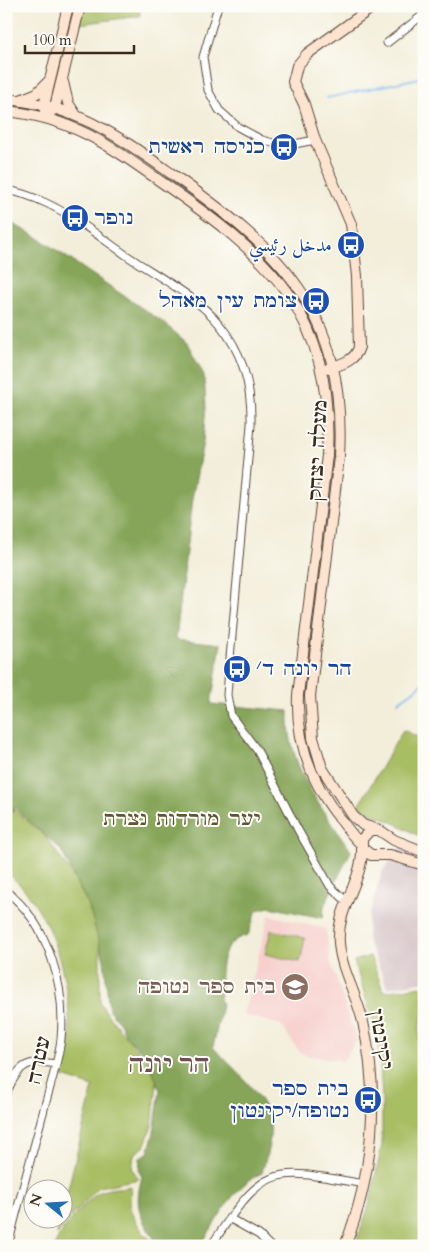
<svg xmlns="http://www.w3.org/2000/svg" width="430" height="1252" font-family="Cardo,Amiri,'Frank Ruhl Libre',serif">
<rect width="100%" height="100%" fill="#fdfcf7"/>
<filter id="ink" filterUnits="userSpaceOnUse"><feTurbulence type="fractalNoise" baseFrequency=".02" numOctaves="2"/><feDisplacementMap in="SourceGraphic" scale="10" xChannelSelector="R" yChannelSelector="G"/><feConvolveMatrix kernelMatrix="1 2 1 2 8 2 1 2 1" color-interpolation-filters="sRGB"/></filter>
<filter id="wash" filterUnits="userSpaceOnUse"><feTurbulence type="fractalNoise" baseFrequency=".0096" numOctaves="4" result="noise"/><feDisplacementMap in="SourceGraphic" scale="20" xChannelSelector="R" yChannelSelector="G"/><feGaussianBlur stdDeviation="1.12" result="paint"/><feColorMatrix in="noise" values="0 0 0 0 0 0 0 0 0 0 0 0 0 0 0 0 0 1.4 0 .05"/><feComposite in="paint" operator="in"/></filter>
<g filter="url(#wash)">
<rect width="100%" height="100%" fill="#f3eeda"/>
<path fill="#f7d0cd" d="M269,915L326,929L330,960L357,1040L343,1061L301,1054L281,1025L243,1015Z"/>
<path fill="#d2bec3" d="M406,839L424,848V981L388,988L367,939L368,921L382,872Z"/>
<path fill="#a8be63" stroke="#727440" d="M81,6H139L140,16L79,24Z
M403,730L424,740V839L401,826L358,807Z
M15,810L45,836L70,871L89,906L100,944V1003L110,1018L154,1069L157,1083L152,1126L144,1147L134,1154L132,1169L139,1179L99,1187L71,1216L57,1234L93,1087L61,1076C64,1065 68,1053 69,1042C73,989 52,904 6,873V818Z
M271,930L305,938L300,962L265,954Z
M370,956L384,992L421,986L424,992V1011L419,1030L424,1099L422,1246H355L369,1206L382,1145V1098L378,1037L354,961Z
M131,1186C131,1192 130,1200 130,1206C132,1220 148,1242 161,1246H55C59,1231 86,1200 100,1192C108,1188 122,1188 131,1186Z"/>
<path fill="#86a559" stroke="#60683c" d="M6,224H13L37,237L164,323L187,343L204,375L206,406L203,442L192,499L176,639L221,644L211,704L289,711C286,766 322,808 351,851L324,906L323,918L269,907L257,910L248,935C216,942 222,973 220,1000L222,1005L213,1047C229,1065 269,1098 270,1124C272,1140 266,1157 262,1173C234,1185 220,1216 204,1240C187,1244 171,1247 155,1240C139,1217 134,1204 142,1177L139,1172L140,1157L148,1153L154,1132L160,1090L147,1057L126,1036L120,1023L109,1010L104,960L89,907L61,850L15,808L6,815Z"/>
<g fill="none" stroke-linecap="round" stroke-linejoin="round">
<path stroke="#76b6ea" stroke-width="2" d="M327,98L424,77
M398,702L424,683"/>
</g>
</g>
<g filter="url(#ink)">
<g fill="none" stroke-linecap="round" stroke-linejoin="round">
<g stroke="#57473a" stroke-width="9">
<path id="street" d="M218,6L203,57L208,90L219,110L238,127L262,140L284,146L315,140
M387,43L424,14
M6,190C20,192 33,197 46,203C74,216 100,237 126,255C155,275 198,297 220,325C243,353 252,389 251,425L229,669L227,695L231,716L257,750L298,830L330,886L347,902
M6,891C49,924 66,987 61,1039C58,1063 50,1086 44,1109C32,1155 19,1200 8,1246
M6,1094C18,1067 25,1058 56,1064
M229,1218L259,1235L270,1246
M211,1246C265,1164 270,1167 364,1184"/>
</g>
<g stroke="#57473a" stroke-width="12">
<path id="secondary" d="M63,82L68,103L76,115
M6,99C74,105 115,134 169,172C281,251 347,309 339,457L310,696L313,738L322,768L353,816L363,825L379,830
M20,100L37,93L49,81
M45,110L44,105L68,6
M6,111C70,117 109,145 160,181C269,257 334,311 327,455L298,695C296,743 311,783 341,820C347,828 353,837 361,844
M52,111L55,107L80,6
M329,368C342,364 355,361 359,347L357,276L351,224L315,140L304,104L293,82L297,66L307,54L374,6
M424,852L394,840L379,830H370L362,839V848L371,855H390L424,865
M345,1246C373,1175 380,1097 363,1022C357,995 341,970 339,943C336,908 363,882 362,848"/>
</g>
<use href="#street" stroke="#fff" stroke-width="7"/>
<use href="#secondary" stroke="#fde4d1" stroke-width="10"/>
</g>
</g>
<defs>
<g id="bus-disc" transform="scale(1.4375)"><circle r="9.5" fill="#1a4fb4" stroke="#fdfcf7"/><path d="M-5-6H5V4H4V6H2V4H-2V6H-4V4H-5ZM-3.5-4V0h7V-4ZM-3.5 1.2v1.5H-2V1.2ZM2 1.2v1.5H3.5V1.2Z" fill="#fff"/></g>
<g id="school-disc" transform="scale(1.4375)"><circle r="9.5" fill="#8d6e63" stroke="#fdfcf7"/><path d="M0-5L7-2L0 1L-7-2ZM-4 1L0 2.5L4 1V4Q0 6-4 4Z" fill="#fff"/></g>
</defs>
<g fill-rule="evenodd">
<use href="#bus-disc" x="284" y="147"/>
<use href="#bus-disc" x="75" y="218"/>
<use href="#bus-disc" x="351" y="245"/>
<use href="#bus-disc" x="316" y="301"/>
<use href="#bus-disc" x="237" y="669"/>
<use href="#school-disc" x="295" y="987"/>
<use href="#bus-disc" x="368" y="1100"/>
</g>
<g text-anchor="middle" dominant-baseline="central" stroke-width="4" stroke-linejoin="round" paint-order="stroke">
<g font-size="19" fill="#164399" stroke="#fdfcf7" text-anchor="end">
<text x="265" y="147">כניסה ראשית</text>
<text x="94" y="218" text-anchor="start">נופר</text>
<text x="332" y="245">مدخل رئيسي</text>
<text x="297" y="301">צומת עין מאהל</text>
<text x="256" y="669" text-anchor="start">הר יונה ד׳</text>
<text x="349" y="1089">בית ספר<tspan x="349" dy="22">נטופה/יקינטון</tspan></text>
</g>
<g font-size="19" fill="#3b2a1e" stroke="#fdfcf7">
<text transform="translate(318 450) rotate(-87)">מעלה יצחק</text>
<text transform="translate(381 1039) rotate(80)">יקינטון</text>
<text transform="translate(39 1060) rotate(-78)">עטרה</text>
</g>
<g font-size="19" fill="#5c5633" stroke="#fdfcf7">
<text x="182" y="819">יער מורדות נצרת</text>
</g>
<g font-size="19" fill="#785e54" stroke="#fdfcf7" text-anchor="end">
<text x="276" y="987">בית ספר נטופה</text>
</g>
<g font-size="24" font-weight="bold" fill="#6d5152" stroke="#fdfcf7">
<text x="169" y="1064">הר יונה</text>
</g>
</g>
<rect width="430" height="1252" fill="none" stroke="#fdfcf7" stroke-width="25"/>
<g transform="translate(48 1204) rotate(288)"><circle r="24" fill="#fdfcf7" stroke="#afa8a0"/>
<path d="M0-4L9 19L0 12L-9 19Z" fill="#1f6fb2"/>
<text y="-8" font-size="14" font-weight="bold" text-anchor="middle" fill="#3b2a1e">N</text>
</g>
<path d="M25 45v8h109v-8" fill="none" stroke="#3b2a1e" stroke-width="2.5"/>
<text x="32" y="45" font-size="15" fill="#3b2a1e" stroke="#fdfcf7" stroke-width="4" paint-order="stroke">100 m</text>
</svg>
